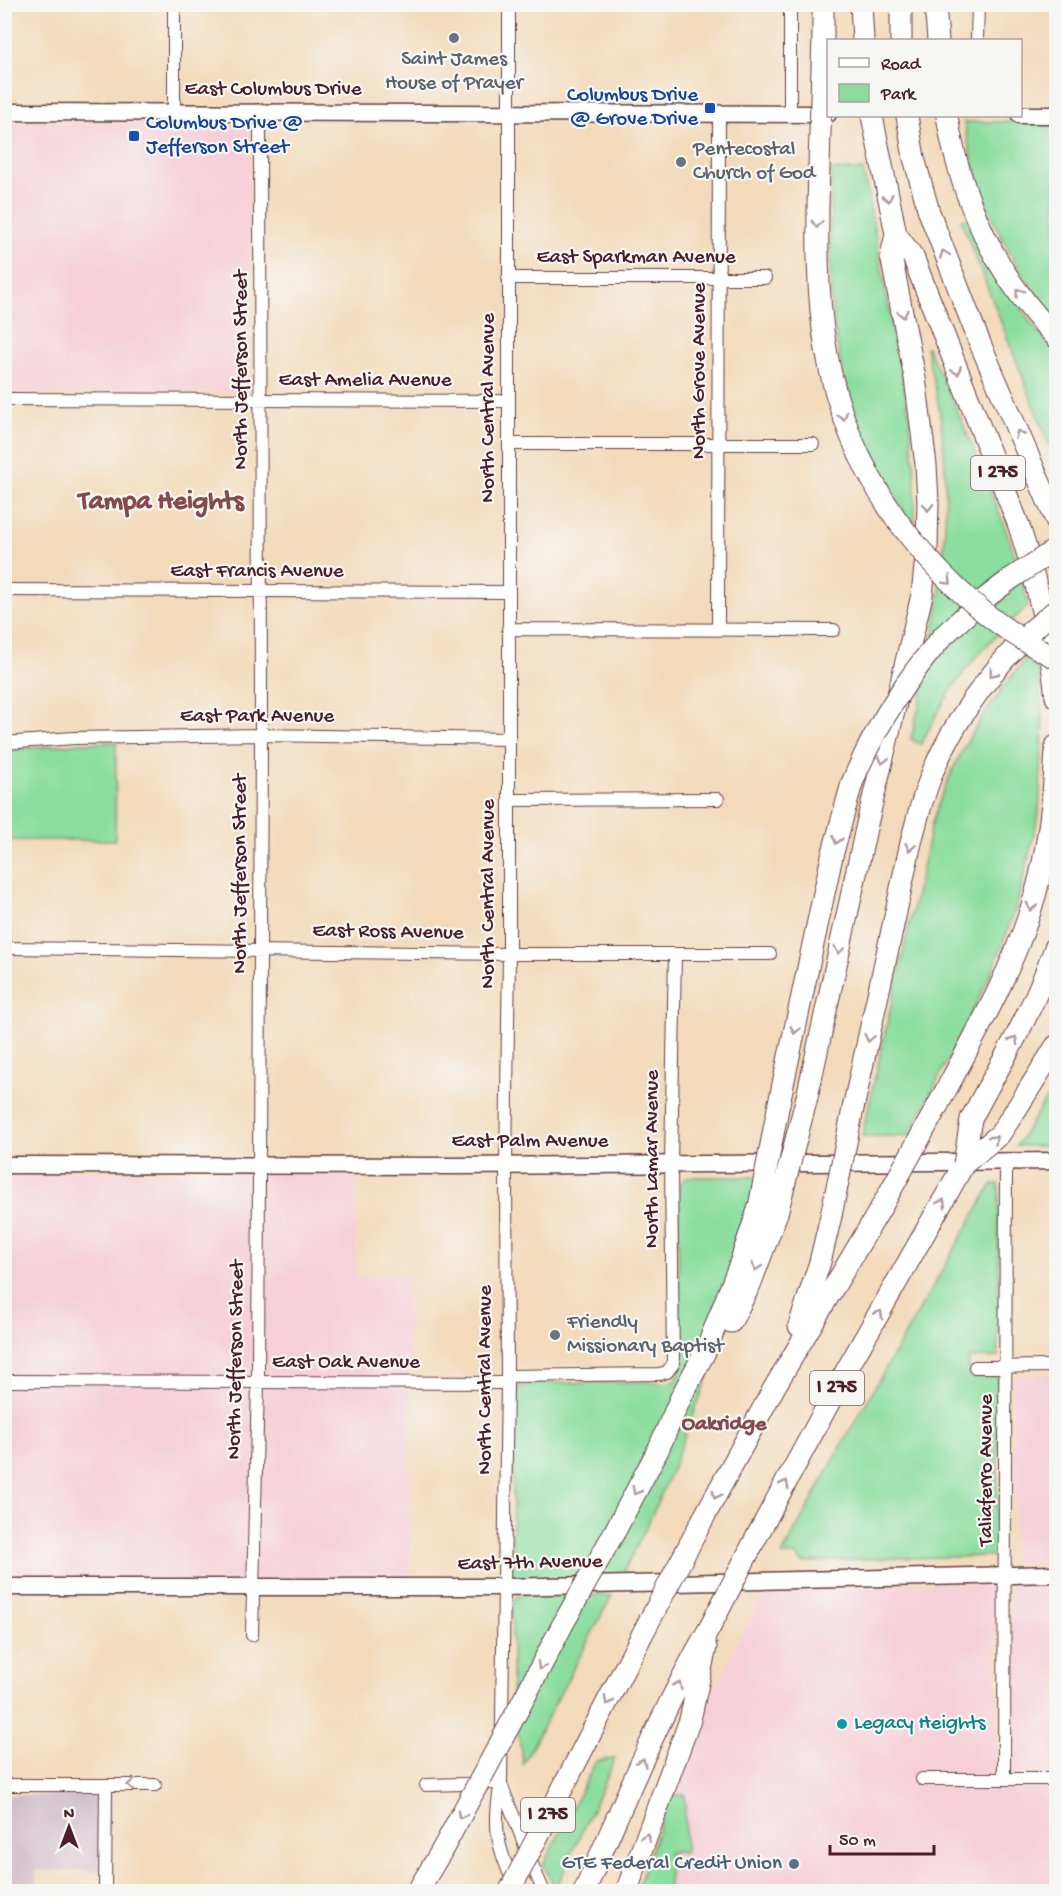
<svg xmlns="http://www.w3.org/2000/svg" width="1061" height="1896" font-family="'Gochi Hand',sans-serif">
<rect width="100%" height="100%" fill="#f6f6f2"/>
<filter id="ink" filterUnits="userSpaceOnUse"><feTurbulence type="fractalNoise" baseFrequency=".0167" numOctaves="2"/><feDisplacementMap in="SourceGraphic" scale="12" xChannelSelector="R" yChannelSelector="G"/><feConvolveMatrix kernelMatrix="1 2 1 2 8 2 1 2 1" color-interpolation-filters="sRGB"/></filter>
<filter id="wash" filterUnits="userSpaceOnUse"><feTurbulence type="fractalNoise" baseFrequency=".008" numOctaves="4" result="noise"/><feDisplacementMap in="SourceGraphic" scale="24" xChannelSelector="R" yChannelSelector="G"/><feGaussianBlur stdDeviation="1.35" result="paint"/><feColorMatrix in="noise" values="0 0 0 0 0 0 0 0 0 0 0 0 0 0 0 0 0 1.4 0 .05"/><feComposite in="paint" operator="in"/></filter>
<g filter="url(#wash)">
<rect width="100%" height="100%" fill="#f3daba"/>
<path fill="#f6cfd8" d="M5,119L250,124V391L5,394Z
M5,1170L356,1173V1277L408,1275L410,1584L5,1581Z
M1056,1375V1564L1014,1565L1013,1380L1017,1376Z
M1056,1581V1768H1016L1012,1765V1583Z
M996,1582L997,1763L994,1768L1056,1772V1891L636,1892L694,1736L716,1686L763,1591Z"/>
<path fill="#d1bdca" d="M5,1795H111L109,1871H36L35,1891L5,1892Z"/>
<path fill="#8add9e" stroke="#6a7e64" stroke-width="1.5" d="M1056,121V320C1008,262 977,197 964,122Z
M831,170H863L909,412L915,475V528C868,465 840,385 832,307C828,262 831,215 831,170Z
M967,218L1032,325L1056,350V462L961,220Z
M926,347L928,348C951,395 972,443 991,492C1006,529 1021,566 1028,606C1008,624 989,641 972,662C951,687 936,715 921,744L911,739C938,634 955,522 940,414C937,391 930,369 926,347Z
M1028,655L1038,663L1043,728L1039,813L1017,905L992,972L909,1136H862L932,823C953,755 985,710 1028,655Z
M116,742L115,840H5V751L82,743Z
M1056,1088V1146H1016L1045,1101Z
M687,1177H762L728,1319L716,1356L670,1474L647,1526L620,1579L514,1580L512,1575L514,1388L539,1383L675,1382L679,1372L678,1186Z
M992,1184H999L998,1357L969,1358V1377H998L997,1556L858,1559L802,1563L796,1555H782L849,1432Z
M520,1595H612L523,1764L512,1689V1609L514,1599Z
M615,1759L556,1888L543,1865L596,1761Z
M670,1795H685V1852H669V1891L636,1892Z"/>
</g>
<g filter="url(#ink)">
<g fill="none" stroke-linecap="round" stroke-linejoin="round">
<g stroke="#633b40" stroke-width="14">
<path id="street" d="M509,4V954L506,1165L507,1383L501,1783C493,1824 496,1847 515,1885
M977,40L978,4
M174,112V4
M790,114V4
M508,278H765
M4,399L509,401
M509,444H813
M4,590L509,592
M508,629L834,630
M718,629L719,114
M4,743L74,738L261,735L509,739
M509,800L718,799
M4,948L509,954H770
M975,1367L1056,1366
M507,1376L659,1374L667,1372L673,1364L671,1163L675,954
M4,1381L507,1383
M252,1635L258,1382L261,735L260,113
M922,1779H1056
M1004,1779L1006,1161
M501,1784L534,1869L544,1892
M4,1785H155
M426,1785L501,1783
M105,1892L106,1785"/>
</g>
<g stroke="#633b40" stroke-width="19">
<path id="secondary" d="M4,112L828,114
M1020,115H1056
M4,1165L459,1166L1056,1161
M4,1587H503L1056,1574"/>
</g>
<g stroke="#633b40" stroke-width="23">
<path id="highway" d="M861,4L863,40
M901,4V40
M935,4L938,40
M823,34V4
M872,116L896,234L913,257L1019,526C1037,582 1050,640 1056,697
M907,116L914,158L929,212L979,341L1056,520
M947,116C960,198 997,278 1056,337
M819,166C815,301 816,404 897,520
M943,636L979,603L1012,578
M986,1091C1013,1044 1038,997 1056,945
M807,1097L867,824L922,595L927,548L928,502L926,465L915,378L891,256L896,234
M779,1103L832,856L852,783
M854,1104C868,1040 882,976 896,912C906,865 915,816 933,771C956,717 991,671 1032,630
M938,1105C971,1042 1008,980 1030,912C1048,857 1054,802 1056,746
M1017,1108L1056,1046
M731,1322L750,1285L777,1213
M799,1326L820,1262L831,1216
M703,1519L774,1388L882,1206
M615,1531L658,1450L682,1395L706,1350L739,1266L759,1207
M757,1536L846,1371L964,1164
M519,1708L563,1624
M588,1739L644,1631
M417,1892L441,1852
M584,1892C624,1803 661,1711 710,1627
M626,1892L690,1720L706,1647"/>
</g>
<use href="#street" stroke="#fff" stroke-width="12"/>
<use href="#secondary" stroke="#fff" stroke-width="16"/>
<use href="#highway" stroke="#fff" stroke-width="21"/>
<g stroke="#633b40" stroke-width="23" stroke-linecap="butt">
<path id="highway-bridge" d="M819,166L823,34
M897,520C940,578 991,627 1056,658
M1012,578L1056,549
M1032,630L1056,610
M852,783C874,729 905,680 943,636
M964,1164L1000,1134L1017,1108
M964,1164L971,1119L986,1091
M882,1206L938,1105
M759,1207L779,1103
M777,1213L807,1097
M831,1216L854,1104
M563,1624L615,1531
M710,1627L757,1536
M644,1631L703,1519
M441,1852L519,1708
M509,1892L588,1739"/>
</g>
<use href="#highway-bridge" stroke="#fff" stroke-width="21"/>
</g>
<defs><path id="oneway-chevron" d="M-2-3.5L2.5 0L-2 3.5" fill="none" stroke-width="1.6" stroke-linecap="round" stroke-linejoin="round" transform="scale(1.5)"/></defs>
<g stroke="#ae9aa0">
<use href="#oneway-chevron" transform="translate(888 198) rotate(77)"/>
<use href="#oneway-chevron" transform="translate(817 224) rotate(92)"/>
<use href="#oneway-chevron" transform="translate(944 254) rotate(-110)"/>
<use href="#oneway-chevron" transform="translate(1019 292) rotate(-125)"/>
<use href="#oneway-chevron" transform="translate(903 314) rotate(79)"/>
<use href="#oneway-chevron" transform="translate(957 371) rotate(68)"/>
<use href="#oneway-chevron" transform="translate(843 416) rotate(71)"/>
<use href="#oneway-chevron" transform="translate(1019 434) rotate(-115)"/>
<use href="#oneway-chevron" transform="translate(928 507) rotate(91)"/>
<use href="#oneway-chevron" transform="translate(948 581) rotate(44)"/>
<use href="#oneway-chevron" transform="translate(993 673) rotate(129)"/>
<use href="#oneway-chevron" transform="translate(883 760) rotate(103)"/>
<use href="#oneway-chevron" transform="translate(837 840) rotate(105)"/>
<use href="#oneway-chevron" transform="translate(910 847) rotate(103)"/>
<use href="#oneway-chevron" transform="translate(1031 907) rotate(106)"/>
<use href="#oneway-chevron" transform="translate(839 950) rotate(102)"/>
<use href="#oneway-chevron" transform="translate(795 1030) rotate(102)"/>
<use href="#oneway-chevron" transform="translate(869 1038) rotate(102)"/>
<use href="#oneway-chevron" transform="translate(1014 1040) rotate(-62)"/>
<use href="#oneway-chevron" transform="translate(994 1139) rotate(-44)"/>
<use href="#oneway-chevron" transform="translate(942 1203) rotate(-61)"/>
<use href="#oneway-chevron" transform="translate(756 1267) rotate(110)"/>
<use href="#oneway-chevron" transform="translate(879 1314) rotate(-60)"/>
<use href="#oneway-chevron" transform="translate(785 1484) rotate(-62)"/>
<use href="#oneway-chevron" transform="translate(636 1491) rotate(118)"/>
<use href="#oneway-chevron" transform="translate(716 1495) rotate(117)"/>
<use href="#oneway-chevron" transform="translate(541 1666) rotate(118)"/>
<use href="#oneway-chevron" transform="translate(678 1685) rotate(-64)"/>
<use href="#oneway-chevron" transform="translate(608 1701) rotate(118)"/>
<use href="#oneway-chevron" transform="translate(642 1762) rotate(-66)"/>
<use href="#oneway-chevron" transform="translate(131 1785) rotate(-179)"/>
<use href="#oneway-chevron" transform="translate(461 1815) rotate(118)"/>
<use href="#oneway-chevron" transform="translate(646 1837) rotate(-70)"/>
</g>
</g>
<g fill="#6b7280" stroke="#f6f6f2" stroke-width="2">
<circle cx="454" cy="38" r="6"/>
<circle cx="681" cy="162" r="6"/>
<circle cx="555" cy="1335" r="6"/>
</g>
<g fill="#1a4fb4" stroke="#f6f6f2" stroke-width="2">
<rect x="704" y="102" width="12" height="12" rx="3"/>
<rect x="128" y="130" width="12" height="12" rx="3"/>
</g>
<circle fill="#0f9aa8" stroke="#f6f6f2" stroke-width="2" cx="842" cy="1724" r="6"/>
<circle fill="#5c6f8a" stroke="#f6f6f2" stroke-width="2" cx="794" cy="1864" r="6"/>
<g text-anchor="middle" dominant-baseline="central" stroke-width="4.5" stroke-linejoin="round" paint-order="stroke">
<g fill="#f6f6f2" stroke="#7e6067" stroke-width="1.5">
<rect x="971" y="456" width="54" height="34" rx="4.5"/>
<rect x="810" y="1371" width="54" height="34" rx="4.5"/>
<rect x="521" y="1798" width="54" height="34" rx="4.5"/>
</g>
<g font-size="20" font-weight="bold" fill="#4a1f2b">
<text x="998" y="473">I 275</text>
<text x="837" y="1388">I 275</text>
<text x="548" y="1815">I 275</text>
</g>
<g font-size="21" fill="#5b616d" stroke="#f6f6f2" text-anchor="start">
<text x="454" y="60" text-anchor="middle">Saint James<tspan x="454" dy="24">House of Prayer</tspan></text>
<text x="693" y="150">Pentecostal<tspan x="693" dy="24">Church of God</tspan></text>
<text x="567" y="1323">Friendly<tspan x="567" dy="24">Missionary Baptist</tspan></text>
</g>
<g font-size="21" fill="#4a1f2b" stroke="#f6f6f2">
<text x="273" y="90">East Columbus Drive</text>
<text x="636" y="258">East Sparkman Avenue</text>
<text transform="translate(242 370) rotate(-90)">North Jefferson Street</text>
<text transform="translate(700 371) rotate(-90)">North Grove Avenue</text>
<text x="365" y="381">East Amelia Avenue</text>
<text transform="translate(489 408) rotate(-90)">North Central Avenue</text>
<text x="257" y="572">East Francis Avenue</text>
<text x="257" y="717">East Park Avenue</text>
<text transform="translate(241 874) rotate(-90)">North Jefferson Street</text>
<text transform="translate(489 894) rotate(-90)">North Central Avenue</text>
<text transform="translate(388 933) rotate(1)">East Ross Avenue</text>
<text x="530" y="1142">East Palm Avenue</text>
<text transform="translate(653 1159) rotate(-90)">North Lamar Avenue</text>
<text transform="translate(237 1360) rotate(-89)">North Jefferson Street</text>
<text x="346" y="1363">East Oak Avenue</text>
<text transform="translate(486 1380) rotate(-90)">North Central Avenue</text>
<text transform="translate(987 1470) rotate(-90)">Taliaferro Avenue</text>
<text transform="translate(530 1564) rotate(-1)">East 7th Avenue</text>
</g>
<g font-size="21" fill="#164399" stroke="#f6f6f2" text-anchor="end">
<text x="698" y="96">Columbus Drive<tspan x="698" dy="24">@ Grove Drive</tspan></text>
<text x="146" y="124" text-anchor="start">Columbus Drive @<tspan x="146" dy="24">Jefferson Street</tspan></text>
</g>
<g font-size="21" fill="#0d838f" stroke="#f6f6f2" text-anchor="start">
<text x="854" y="1724">Legacy Heights</text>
</g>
<g font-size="21" fill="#4e5e75" stroke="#f6f6f2" text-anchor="end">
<text x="782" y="1864">GTE Federal Credit Union</text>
</g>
<g font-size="22" font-weight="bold" fill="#854a4d" stroke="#f6f6f2">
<text x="724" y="1425">Oakridge</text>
</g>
<g font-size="27" font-weight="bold" fill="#854a4d" stroke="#f6f6f2">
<text x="161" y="503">Tampa Heights</text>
</g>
</g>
<rect width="1061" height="1896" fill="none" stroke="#f6f6f2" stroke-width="24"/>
<rect x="827" y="39" width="195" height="78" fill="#f6f6f2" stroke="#b1a0a2" stroke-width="1.5"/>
<rect x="839" y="58" width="30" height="9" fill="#ffffff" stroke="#b1a0a2" stroke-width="1.5"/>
<text x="881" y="69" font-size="18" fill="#4a1f2b">Road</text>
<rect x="839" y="84" width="30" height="18" fill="#8add9e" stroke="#b1a0a2" stroke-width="1.5"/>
<text x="881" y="99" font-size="18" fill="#4a1f2b">Park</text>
<g transform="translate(69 1827)" stroke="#f6f6f2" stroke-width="4.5" paint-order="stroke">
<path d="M0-4.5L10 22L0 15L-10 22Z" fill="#4a1f2b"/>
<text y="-9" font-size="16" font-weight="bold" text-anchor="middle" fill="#4a1f2b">N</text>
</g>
<path d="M830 1845v9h104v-9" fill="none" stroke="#4a1f2b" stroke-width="3"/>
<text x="839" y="1845" font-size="18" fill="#4a1f2b" stroke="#f6f6f2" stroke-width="4.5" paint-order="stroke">50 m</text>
</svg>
